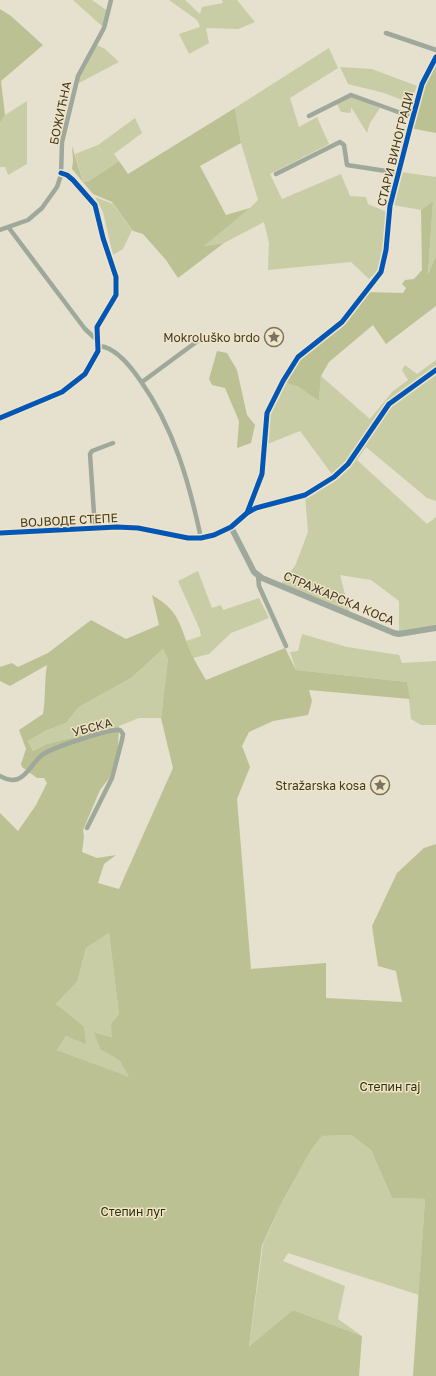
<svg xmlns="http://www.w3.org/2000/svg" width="436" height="1376" font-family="'Golos Text',sans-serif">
<rect width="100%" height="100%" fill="#e6e0ce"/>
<path fill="#c9cda5" d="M73,0H92L109,12L104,28Z
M169,0H185L200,14L202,7L223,3L222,0H237L255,22L238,29L206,28L209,43L189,54L179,34L200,27L197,20Z
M95,44L105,49L119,62L77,84L78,76Z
M329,48L338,68L290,98L299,127L317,117L329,144L270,174L282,199L341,174L350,196L366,197L368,204L389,213L379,270L369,279L351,262L268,270L269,243L264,222L224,243L203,246L250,208L258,200L241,143L235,108Z
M340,67L372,69L417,86L410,103L384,93L348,84Z
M349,95L380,108L370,123L367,133L351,107V113L341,112L336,102Z
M27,101V164L8,175L5,167H0V123L5,115Z
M135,118L142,133L114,154L119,161L89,181L83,182L75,154L98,145Z
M401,172L436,177V256L428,277L433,201L421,210L393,205Z
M95,197L113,204L132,230L123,249L113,255L103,212Z
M436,360V501L427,498L366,447L357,460L427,524L436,517V628L399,634V601L371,580L340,575L350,614L280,585L295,566L308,532L305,495L334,477L300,431L265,445L268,415L283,382L299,387L319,400L321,376L370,419L393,391L408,380L402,370L405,365L417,374Z
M198,571L212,608L221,605L223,610L259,598L269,618L231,633L209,654L193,658L186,641L201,636L200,630L178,581Z
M302,634L347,647L399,655L402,663L436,661V725H421L411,719L407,682L296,670L290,652L298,651Z
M163,649L168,659L161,718H139L119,726L47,744L33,751L28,741L45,731L66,723L79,707L131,678Z
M109,933L119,1014L113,1037L95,1032L100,1049L120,1061L130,1078L57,1050L66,1036L86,1043L56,1004L77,982L86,948Z
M351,1135L371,1150L392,1198L425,1199L419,1295L288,1253L283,1261L345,1286L338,1319L362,1336L293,1310L249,1348L263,1244L282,1202L311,1150L322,1136Z"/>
<path fill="#bcc193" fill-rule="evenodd" d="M0,9L11,16L43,45L1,81L5,115L0,123Z
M432,64H436V133L410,128L421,86Z
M235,108L241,143L200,166L226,215L250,208L204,246L224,243L178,278L166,260L143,234L133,231L112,202L93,194L72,169L73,161L72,146L83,182L89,181L119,161L128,174Z
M433,201L428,275L436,256V306L386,344L373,325L329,362L321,376L319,401L299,387L283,382L296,356L313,342L333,330L366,292L403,293L406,288L402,284L405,280L414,279L422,270L421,210Z
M217,351L227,353L237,370L247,415L255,425L251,443L237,448L239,421L225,388L212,385L209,379Z
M152,595C181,612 179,625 191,653C195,662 201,671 206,680L285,648L296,670L407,682L410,699L309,690L312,701L308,715L273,721L249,732L242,746L250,767L237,799L251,969L326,963V998L402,1002L396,971L378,966L372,926L397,873L424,848L436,844V1376H413L425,1199L392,1198L371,1150L351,1135L322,1136L311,1150L282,1202L262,1245L249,1347L293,1310L362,1336L359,1376H0V813L18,831L36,805L47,783L44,778H37L22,767L21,764L26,749L19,730L43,714C46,697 44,682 47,665L10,686L0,681V667L12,663L18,667L48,653L91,620L126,639L159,625ZM163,649L168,659L161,718L173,768L119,889L98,883L104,864L116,855L97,858L82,852L84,837L83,830L100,790L110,777L118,750L119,726L47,744L33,751L28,741L45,731L66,723L79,707L131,678ZM109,933L119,1014L111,1024L112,1037L94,1032L100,1049L120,1061L129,1077L57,1050L66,1036L86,1044L84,1027L56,1004L77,982L86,948Z"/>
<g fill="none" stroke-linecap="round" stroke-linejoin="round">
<path stroke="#9ea89b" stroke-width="4.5" d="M386,33L436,50
M309,116L351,95L412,117
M276,174L340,142L344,145L347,165L399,173
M9,228L85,329L98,341
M0,230L28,220L42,208L57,187L61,175L62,142L78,76L104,28L111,0
M99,346C116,347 131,367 140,380C174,428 189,482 201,538
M142,382L203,337
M0,418L62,392L85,374L98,351L97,327L116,295V277L103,238L95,205L73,180L67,175L61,173
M247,513L262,474L267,413L283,381L298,357L342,322L381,272L386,250L390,206L410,128L422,84L436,57
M95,529L90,454L92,451L113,443
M258,576L259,586L286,646
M0,776C5,779 12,781 18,779C28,775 33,762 42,755C51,748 108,729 120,730L123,734L122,740L112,778L87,828"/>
<path stroke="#9ea89b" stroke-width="6" d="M231,527L254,572L262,578L394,633L399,634L436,628
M0,533L117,527L138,528L188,538H201L214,535L231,527L247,513L256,508L305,495L334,477L348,464L389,404L436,370"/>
<g stroke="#f1e4c4" stroke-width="8">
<path id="cycleway" d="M0,418L62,392L85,374L98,351L97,327L116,295V277L103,238L95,205L73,180L67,175L61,173
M247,513L262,474L267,413L283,381L298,357L342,322L381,272L386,250L390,206L410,128L422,84L436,57
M0,533L117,527L138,528L188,538H201L214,535L231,527L247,513L256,508L305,495L334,477L348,464L389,404L436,370"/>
</g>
<use href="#cycleway" stroke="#0057b8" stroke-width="5"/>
</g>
<defs>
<g id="sight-ring" transform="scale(1)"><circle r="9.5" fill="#f1e4c4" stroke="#797365" stroke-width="1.5"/><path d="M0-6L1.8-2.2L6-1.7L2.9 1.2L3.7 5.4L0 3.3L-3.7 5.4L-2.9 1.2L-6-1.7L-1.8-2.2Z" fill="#797365"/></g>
</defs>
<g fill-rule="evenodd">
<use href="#sight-ring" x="274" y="337"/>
<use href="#sight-ring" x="380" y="785"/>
</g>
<g text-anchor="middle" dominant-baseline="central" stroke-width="3" stroke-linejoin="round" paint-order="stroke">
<g font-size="12" fill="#3e392c" stroke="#f1e4c4">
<text transform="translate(60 113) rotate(-78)">БОЖИЋНА</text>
<text transform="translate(395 149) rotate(-76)">СТАРИ ВИНОГРАДИ</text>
<text transform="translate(69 520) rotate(-3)">ВОЈВОДЕ СТЕПЕ</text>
<text transform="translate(339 598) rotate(23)">СТРАЖАРСКА КОСА</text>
<text transform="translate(92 727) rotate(-15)">УБСКА</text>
</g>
<g font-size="12" fill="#3e392c" stroke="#f1e4c4" text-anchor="end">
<text x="260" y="337">Mokroluško brdo</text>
<text x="366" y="785">Stražarska kosa</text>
</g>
<g font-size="12" fill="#292e0f" stroke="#f1e4c4">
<text x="390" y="1086">Степин гај</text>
<text x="133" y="1211">Степин луг</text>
</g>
</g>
</svg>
